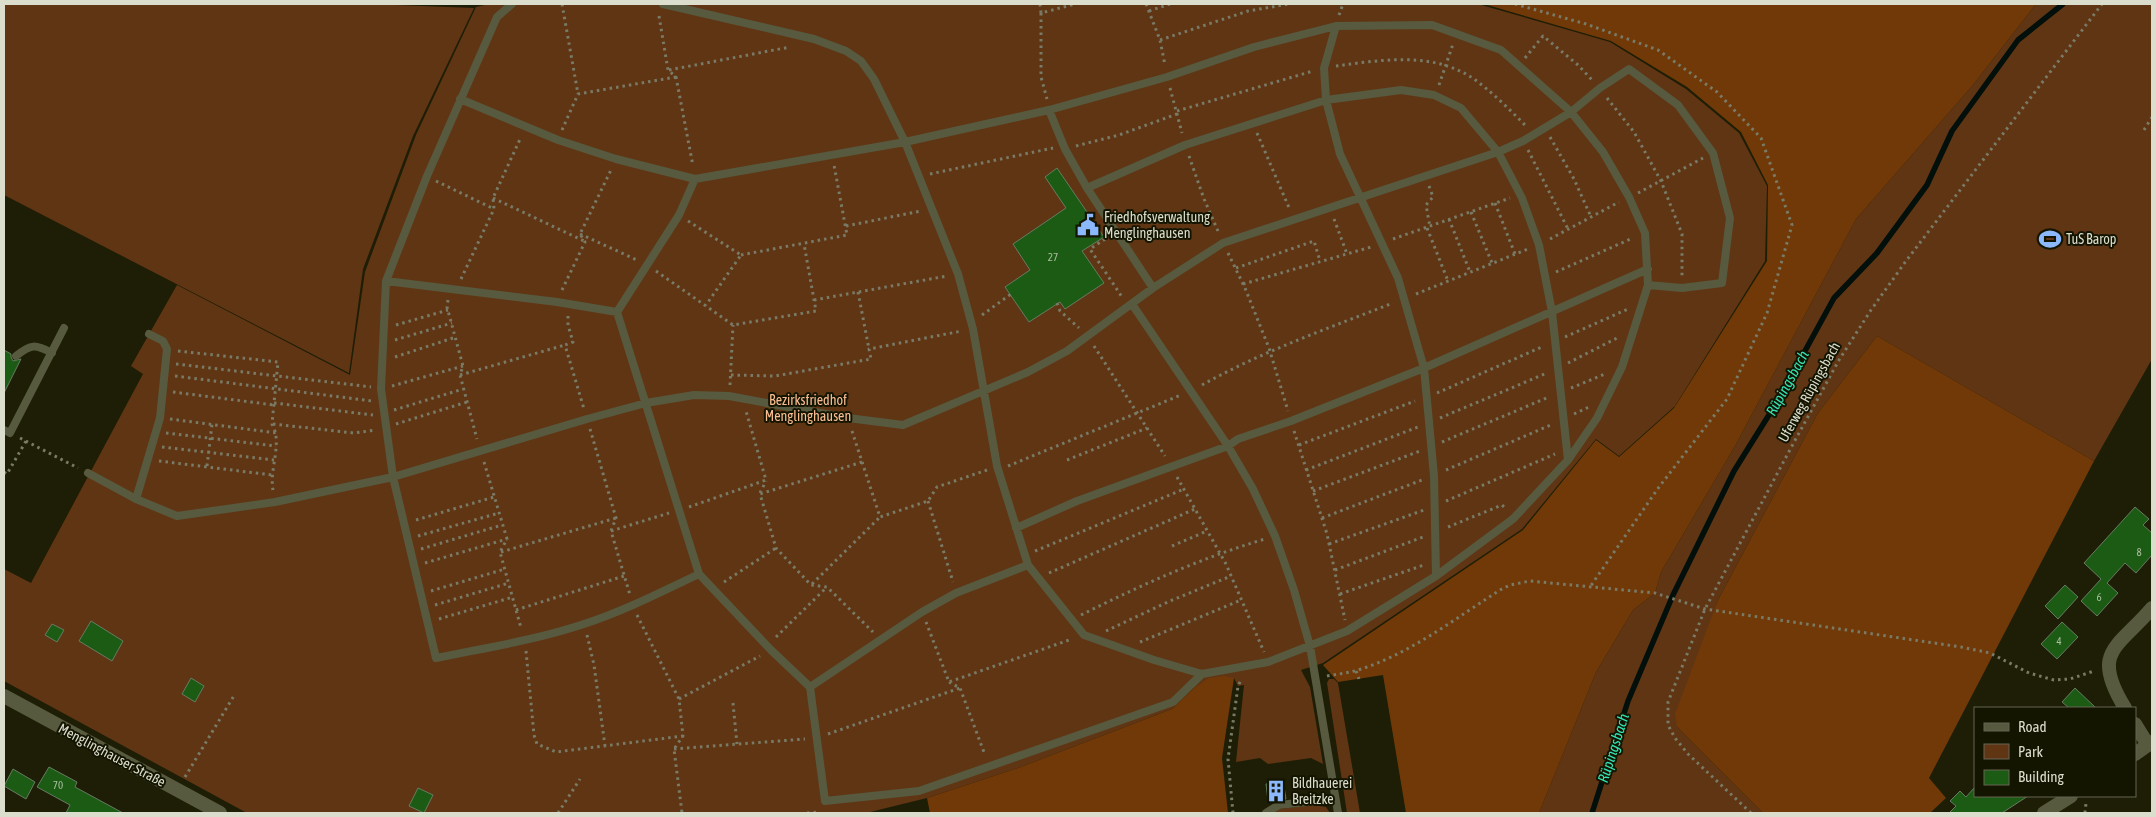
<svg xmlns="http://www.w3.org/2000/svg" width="2156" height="817" font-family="'Asap Condensed',sans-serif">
<rect width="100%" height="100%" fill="#1d1e05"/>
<path fill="#603514" d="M4,4H370L474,8L413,136L363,269L349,373L4,195Z
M489,4H1478L1610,42L1686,89L1739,133L1767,186L1765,261L1675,406L1619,456L1596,439L1522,529L1323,663L1301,670L1310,687L1323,764L1311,758L1268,764L1260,758L1236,762L1244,685L1238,686L1234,678L1193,689L1172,709L1018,768L927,798L866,813H247L4,681V569L31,583L143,374L131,366L177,285L350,375L365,272L416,135L476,7Z
M2036,4H2152V359L2094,461L1877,336L1818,413L1718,600L1677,727L1763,813H1539L1596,672L1633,610L1655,593L1661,572L1735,446L1856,219L1973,85Z
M1329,679H1334L1338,683L1360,813H1347L1327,683Z
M1313,805L1326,807L1330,813H1274L1280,809Z"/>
<path fill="#713908" d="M1484,4H2036L1973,85L1856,219L1735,446L1661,572L1655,593L1633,610L1596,672L1539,813H1406L1383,675L1338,682L1323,665L1523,530L1596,440L1619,457L1674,408L1767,261L1768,185L1741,132L1687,87L1611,41Z
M1877,336L2094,461L1929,778L1946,798L1930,813H1763L1677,727L1675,714L1718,600L1818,413Z
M1223,676L1234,678L1222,758L1228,813H930L927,798L1018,768L1172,709L1193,689L1209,678Z"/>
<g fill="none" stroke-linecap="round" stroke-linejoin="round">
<path stroke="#020f0a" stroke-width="5.5" d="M1592,813L1628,701L1673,595L1734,471L1777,402L1834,298L1877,253L1927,185L1952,131L2018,40L2063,4"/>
</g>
<path fill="#1c5b14" stroke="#677b64" d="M1057,168L1104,237L1082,251L1104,283L1065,309L1060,302L1029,322L1005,287L1030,270L1013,244L1066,208L1045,177Z
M4,350L11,354V357L13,361L21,359L4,393Z
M2135,507L2149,519L2143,525L2152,533V555L2136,573L2125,563L2107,583L2118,593L2097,616L2081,601L2101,579L2084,563Z
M2065,585L2078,597L2058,619L2045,606Z
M91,621L123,641L112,661L79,641Z
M2062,622L2078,637L2057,659L2041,644Z
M52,624L64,630L57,642L45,635Z
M191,678L204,686L195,702L182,694Z
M2075,688L2096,708H2069L2062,702Z
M49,767L77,782L75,787L123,813H66L70,805L37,787Z
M13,769L35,782L26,799L4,786Z
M1283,781L1286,799L1268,801L1266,784Z
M418,788L433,795L424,813L409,806Z
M1974,788L1975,796H2028L2002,813H1949L1956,806L1950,801L1960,791L1966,797Z"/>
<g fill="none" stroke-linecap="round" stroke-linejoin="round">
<path stroke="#797b66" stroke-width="3" stroke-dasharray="2.5 4" stroke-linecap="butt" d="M562,4L578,94
M1040,4L1041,13L1075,4
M1146,4L1160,40L1165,65
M1515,4L1586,24L1658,50L1717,92L1761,138L1792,225L1767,313L1727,399L1659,487L1590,587
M1149,11L1170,4
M1041,13V77L1047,99
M1339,15L1343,4
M659,16L668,70L676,77L693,166
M1160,40L1248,11L1289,4
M1525,58L1543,36L1578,65L1592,80
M1336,66C1381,60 1433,51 1474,79C1492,92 1509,109 1525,125
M669,70L790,47
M1439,85L1453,44
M1170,88L1182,133
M1607,98L1634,132L1661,181L1682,234V277
M1177,111L1313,71
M562,130L578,94L676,77
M2144,130L2152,117
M1257,133L1290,210
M1550,137L1574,179L1591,217
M1076,146L1119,135L1177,114
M1528,150L1568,229
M1189,156L1204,199L1218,231
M930,174L1053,148
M436,181L494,209
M1429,186L1433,197L1426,205L1430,227
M1638,193L1703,158
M493,198L584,241
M1495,203L1515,254
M1471,212L1492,263
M1334,219L1347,254
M1449,219L1470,272
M688,221L741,255L706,305
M846,226L921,211
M1427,228L1448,281
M580,234L637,260
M1105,239L1090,249L1122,297
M1393,239L1510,198
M1550,239L1619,202
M1228,253L1245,288L1269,348L1288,411
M741,255L847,235L834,165
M1236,268L1314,241L1320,261
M656,271L733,325L816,311L804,244
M1556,272L1633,238
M461,279L494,209L493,198L521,137
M1243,284L1371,247
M562,290L585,242L580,234L611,170
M858,292L869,349
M1416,294L1528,249
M448,300L447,307L463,366L460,375L477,439
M814,300L947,276
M1057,303L1060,311L1079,328
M982,315L1011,294
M568,316V325L573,342L565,345L584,409
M396,325L448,310
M1565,337L1628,309
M395,340L452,323
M1094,346L1165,456
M178,351L278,362L272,424C283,443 269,469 273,490
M395,357L456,337
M1568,363L1619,337
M176,364L371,387
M460,375L565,345
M731,375L775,376L871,359L869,349L962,331
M175,376L372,401
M730,385L733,325
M1202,385C1263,351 1329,328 1393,303
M392,386L463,366
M1571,388L1605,374
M173,392L274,405
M1437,393L1544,346
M274,403L373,415
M394,410L463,389
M1574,414L1589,407
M1440,418L1547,373
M170,419L277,433
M273,424L354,433L376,430
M396,424L467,402
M590,429L616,518L611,531L630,595
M852,431L880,517L928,501L937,487L987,470
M1294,431L1327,534L1345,620
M166,433L276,446
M20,438L78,468
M1442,442L1549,397
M1299,445L1415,401
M162,447L274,460
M1067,460L1147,428
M159,461L272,475
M484,462L507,539L500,552L521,628
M862,462L760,494L776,548L811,585L827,587L873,632
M207,466L212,424
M1008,466L1181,395
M1306,470L1418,427
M1446,470L1553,424
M4,472L7,474L26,441
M1177,477L1226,564L1264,652
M1313,491L1420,451
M760,493L766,481
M928,501L953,582
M1446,501L1555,454
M689,507L766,480L746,411
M1322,518L1422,480
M416,520L494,497
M1448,527L1502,505L1506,509
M611,531L669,513
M418,536L499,513
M1329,544L1424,510
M1172,546L1207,531
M421,549L502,525
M1035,551L1184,489
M501,552L616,518
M425,563L507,539
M1335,570L1423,537
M1049,573L1195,509
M724,582L776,548
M812,584L880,517
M431,591L505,569
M1340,594L1424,565
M435,605L509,583
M516,610L624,576
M637,615L679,699L683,736L674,749L682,813
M1081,615C1141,585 1201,558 1265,539
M439,619L513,597
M926,622L949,682L1072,639
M1106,631L1170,601L1231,576
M587,635L594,665L605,746
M776,637L827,587
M1140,642L1241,600
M526,651L534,735L537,744L556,752L683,736
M1356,671L1359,679
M1327,676C1338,674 1348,673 1358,670C1408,655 1456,618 1500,590L1510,585L1530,581L1655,593L1705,609L1961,647L1990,653L2029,673L2054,680L2070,679L2094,671
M949,682L960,688L985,755
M679,699L760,656
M733,703L737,744
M828,734L960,688
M674,749L805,739
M185,777L235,694
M558,813L580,779
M807,813L819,812
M1233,813L1228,759L1238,686L1241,680
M1751,813L1688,754L1675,738L1668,725V702L1705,609L1793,444L1839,360L1871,310L1906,261L2102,4
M2085,813L2086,803"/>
<path stroke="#575a3e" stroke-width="8" d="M512,4L497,17L427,176L386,281L381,389L393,477L436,658C485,648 536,640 584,624C624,611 661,592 699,574
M1336,26L1324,68L1326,100L1340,154L1398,278L1424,368L1434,476L1436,576
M460,99L558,140L616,159L695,179L905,142L1049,110L1167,77L1254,47L1336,26L1432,25L1501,50L1571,112L1603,152L1629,197L1645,233L1648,285L1622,367L1597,418L1568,460L1513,519L1436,576L1347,631L1268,662L1202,674L1154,660L1084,635L1028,565L997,466L973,329L958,274L905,142L874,79L861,61L846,51L814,39L663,4
M1049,110L1065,149L1087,188L1153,288
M695,179L679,215L617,312L699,574L771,650L810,687L825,801L919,791L1173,702L1202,674
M1087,188L1185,145L1326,100L1401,90L1434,95L1461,108L1498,152L1522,198L1539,245L1552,312L1568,460
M386,281L557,302L617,312
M1132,304L1228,446L1253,489L1275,536L1294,590L1310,646L1338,813
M16,356C31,344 35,344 52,353
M4,430L10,433L64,328
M88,473L136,499L177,516L275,502L393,477L587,419L646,403L694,395L729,396L848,418L903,425L1028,372L1067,351L1153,288L1223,243L1498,152L1523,141L1571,112L1600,88L1629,69L1678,105L1713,153L1730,218L1722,283L1682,288L1648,285
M136,499L160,418L167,349L163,341L149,334
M1016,528L1077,501L1228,446L1238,439L1291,421L1424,368L1648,269
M810,687L922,612L956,593L1028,565
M1266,813L1279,805L1335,799"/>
<path stroke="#575a3e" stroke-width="14" d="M2125,708C2090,651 2118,648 2152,608
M2135,724L2148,745
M2135,754L2152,742
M2044,813L2071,796"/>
<path stroke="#575a3e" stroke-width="14" d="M4,696L220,813"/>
</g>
<defs>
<g id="civic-bare" transform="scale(1.725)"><path d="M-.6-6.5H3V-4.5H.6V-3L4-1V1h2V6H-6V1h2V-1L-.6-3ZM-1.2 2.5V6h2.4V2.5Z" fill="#8bb9fc" stroke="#141500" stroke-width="2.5" paint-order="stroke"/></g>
<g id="stadium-bare" transform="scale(1.725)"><path d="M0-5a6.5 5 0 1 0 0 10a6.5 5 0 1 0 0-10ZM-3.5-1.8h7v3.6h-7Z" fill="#8bb9fc" stroke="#141500" stroke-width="2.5" paint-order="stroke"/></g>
<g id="building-bare" transform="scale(1.725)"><path d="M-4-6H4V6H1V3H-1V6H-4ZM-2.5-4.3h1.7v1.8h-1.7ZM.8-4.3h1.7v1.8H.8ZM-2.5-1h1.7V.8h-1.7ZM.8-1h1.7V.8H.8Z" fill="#8bb9fc" stroke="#141500" stroke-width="2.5" paint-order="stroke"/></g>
</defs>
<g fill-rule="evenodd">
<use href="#civic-bare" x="1088" y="225"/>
<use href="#stadium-bare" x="2050" y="239"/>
<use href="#building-bare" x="1276" y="791"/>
</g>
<g text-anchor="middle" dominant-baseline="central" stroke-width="4" stroke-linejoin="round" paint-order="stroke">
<g font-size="11" fill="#abbc9f">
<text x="1053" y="257">27</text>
<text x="2139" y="552">8</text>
<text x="2099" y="597">6</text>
<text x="2059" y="641">4</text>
<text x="58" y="785">70</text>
</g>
<g font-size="14" fill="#dbddcd" stroke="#141500" text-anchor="start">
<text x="1104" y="217">Friedhofsverwaltung<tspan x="1104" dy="16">Menglinghausen</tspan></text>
<text x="2066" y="239">TuS Barop</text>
<text x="1292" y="783">Bildhauerei<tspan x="1292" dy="16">Breitzke</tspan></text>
</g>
<g font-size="14" fill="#dbddcd" stroke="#141500">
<text transform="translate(1809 392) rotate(-61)">Uferweg Rüpingsbach</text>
<text transform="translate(112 755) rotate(28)">Menglinghauser Straße</text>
</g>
<g font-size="14" fill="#fbbd93" stroke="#141500">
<text x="808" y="400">Bezirksfriedhof<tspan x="808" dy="16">Menglinghausen</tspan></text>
</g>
<g font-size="15" font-style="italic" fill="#34e4b6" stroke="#141500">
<text transform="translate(1787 383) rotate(-61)">Rüpingsbach</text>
<text transform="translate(1613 748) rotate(-72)">Rüpingsbach</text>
</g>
</g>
<rect width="2156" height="817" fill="none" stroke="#dbddcd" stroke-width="10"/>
<rect x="1974" y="707" width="162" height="90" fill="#141500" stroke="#646552"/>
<rect x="1984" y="723" width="25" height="8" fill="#575a3e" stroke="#646552"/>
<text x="2018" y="732" font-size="15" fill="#dbddcd">Road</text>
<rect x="1984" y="744" width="25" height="15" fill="#603514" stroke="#646552"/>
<text x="2018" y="757" font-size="15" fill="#dbddcd">Park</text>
<rect x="1984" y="770" width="25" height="15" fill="#1c5b14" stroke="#646552"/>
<text x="2018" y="782" font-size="15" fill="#dbddcd">Building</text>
</svg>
